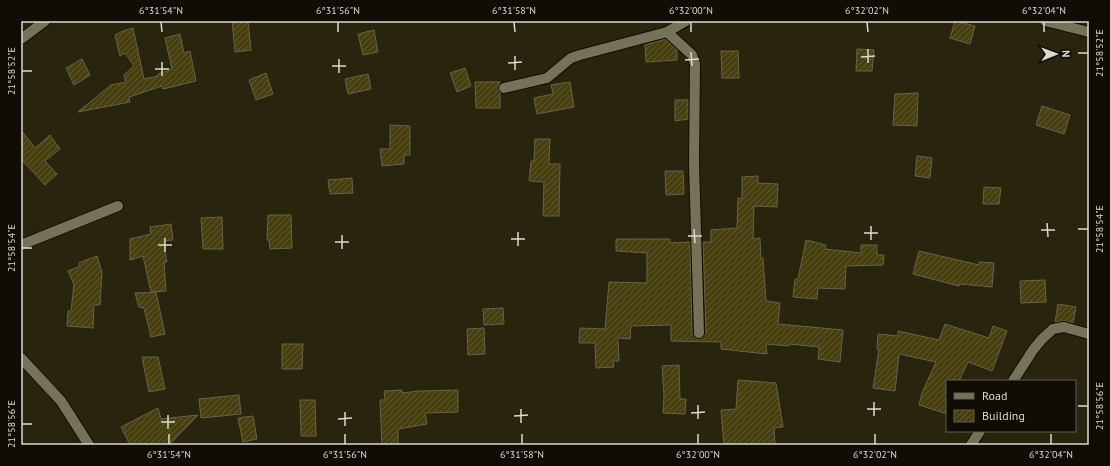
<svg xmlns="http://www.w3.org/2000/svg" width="1110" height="466" font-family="'PT Sans',sans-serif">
<defs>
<pattern id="building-hatch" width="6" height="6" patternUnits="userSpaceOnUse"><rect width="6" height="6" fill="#473f10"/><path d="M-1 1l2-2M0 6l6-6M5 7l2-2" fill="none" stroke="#615a32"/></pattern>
</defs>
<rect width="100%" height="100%" fill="#28240e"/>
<path fill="url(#building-hatch)" stroke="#67634b" d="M232,21H248L251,50L235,52Z
M955,21L975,26L970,44L950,38Z
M133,28L144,79L158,76V74L172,69L165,38L180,34L184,53L190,51L196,81L163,89L162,86L129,97L130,102L78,112L111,85L126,82L124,75L134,66L125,53L120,56L115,35L123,31Z
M374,30L378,52L363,55L358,34Z
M665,39L677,50V60L646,62L645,45Z
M857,49L874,50L872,71H856Z
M721,51H738L739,78H722Z
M82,59L90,75L74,85L66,68Z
M465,68L471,86L457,92L450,73Z
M266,73L273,94L256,100L249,80Z
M368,74L371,89L348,94L345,79Z
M475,82H500L498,86V89L500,93V108H476Z
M570,82L574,107L537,114L534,98L553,94L551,85Z
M918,93L917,126L893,125L895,94Z
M675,100H688V119L675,121Z
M1042,106L1070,115L1064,134L1036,125Z
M390,125L410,126V155H404V164L382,166L380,149H390Z
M21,130L35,148L50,135L60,149L45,161L57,174L45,185L21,159Z
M535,139H550L549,164H560L559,216H543L544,182L529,181L531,161H534Z
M917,156L932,158L930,178L915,176Z
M665,171H683L684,194L666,195Z
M758,176V183L778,184L777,207L754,206L753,239L760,238L761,258H763L766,301L780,303L778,324L843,330L840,362L818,359L819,347L789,344V346L766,344L767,354L721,349V342L671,341V325L631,326L630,339L618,338L619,361H613L614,367L596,368L595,343H579L580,328L605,329L609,282L647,283V253L616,251V239H670V243L690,242L692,333L696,338L699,339H702L706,333L703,242H711V230L737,228L738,198L742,199V177Z
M352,178L353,193L330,194L328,180Z
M984,187L1001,188L999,204H983Z
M268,215H291L292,248L270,249L269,240H267Z
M222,217L223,249H203L201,218Z
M171,224L173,240L163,241L167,262H164L166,291L151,292L143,256L130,260V239L151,234L150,227Z
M806,240L826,245L825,249L861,253V245H877V255H884L883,265L846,266L845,289L818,288L817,299L793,297L795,279H798Z
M919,251L979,265V262L994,263L992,287L960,284L959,286L913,274Z
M97,256L102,272L100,305H94L93,328L67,326L68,311H71L74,284L68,271L80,266L79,263Z
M1045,280L1046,302L1021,303L1020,281Z
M156,292L165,334L151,337L144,308L139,307L135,293Z
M1058,304L1076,307L1073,323L1063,321L1055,322Z
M503,308L504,324L484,325L483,309Z
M945,324L989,338L993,326L1007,331L992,371L968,362L959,381H947V414L919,405L922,393L936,362L899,354L895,391L873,388L879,349H877L878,334L898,336V331L939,340Z
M484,328L485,354L468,355L467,329Z
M282,344H303L302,369H282Z
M142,357H158L165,389L149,392Z
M679,365L680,399H686L685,414L663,413L664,395L662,366Z
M738,380L776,383L783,427L774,428L775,445H724L721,410L736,409Z
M402,390V393L419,391L458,390V412L425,413L427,424L398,429V445H382L380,400H385L384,391Z
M239,395L241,414L201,418L199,399Z
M300,400H315L316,436H301Z
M158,408L161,419L198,415L169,445H130L121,427Z
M253,416L257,439L243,442L238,418Z"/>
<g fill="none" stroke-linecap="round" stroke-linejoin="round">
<g stroke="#110d00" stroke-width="12">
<path id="minor" d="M1045,21L1089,32
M667,32L692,55L695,64L694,164L699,333
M21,39L45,21
M504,88L547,78L571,58L580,55L667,32L686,21
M21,245L118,206
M21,358L61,401L89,445
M1013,381L1033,350L1042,339L1053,329L1064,327L1089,334
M971,445L980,431"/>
</g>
<use href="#minor" stroke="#767259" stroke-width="10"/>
</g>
<path fill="none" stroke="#dcdacd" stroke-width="1.5" d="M161,22L162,32M338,22V32M514,22L515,32M691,22V32M867,22L868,32M1044,22V32M868,49V63M691,52L692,66M1078,53H1088M515,56V70M861,57L875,56M339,59V73M685,60L699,59M162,62V76M508,63L522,62M332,66H346M155,69H169M22,71H32M1047,223L1048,237M871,226V240M694,229L695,243M1078,229H1088M1041,230H1055M518,232V246M864,233H878M342,235V249M688,236H702M165,238V252M511,239H525M335,242H349M158,245H172M22,248H32M874,402V416M698,405V419M1078,406H1088M521,409V423M867,409H881M345,412V426M691,413L705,412M168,415V429M514,416L528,415M338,419L352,418M161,422H175M22,424H32M169,434V444M345,434V444M522,434V444M698,434V444M875,434V444M1051,434V444"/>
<rect width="1110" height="466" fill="none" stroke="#0f0d05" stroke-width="44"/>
<rect x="946" y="380" width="130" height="52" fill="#0f0d05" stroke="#615f55"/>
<rect x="954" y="393" width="20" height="6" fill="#767259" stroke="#615f55"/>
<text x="982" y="400" font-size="12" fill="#dcdacd">Road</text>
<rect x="954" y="410" width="20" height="12" fill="url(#building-hatch)" stroke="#615f55"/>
<text x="982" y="420" font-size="12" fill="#dcdacd">Building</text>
<g transform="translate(1056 54) rotate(89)" stroke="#0f0d05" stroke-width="3" paint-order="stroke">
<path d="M0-3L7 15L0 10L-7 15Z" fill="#dcdacd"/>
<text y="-6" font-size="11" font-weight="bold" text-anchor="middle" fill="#dcdacd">N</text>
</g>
<rect x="22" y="22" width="1066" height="422" fill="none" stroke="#dcdacd" stroke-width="1.5"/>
<g font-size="10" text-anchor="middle" fill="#dcdacd">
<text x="161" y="14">6°31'54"N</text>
<text x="338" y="14">6°31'56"N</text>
<text x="514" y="14">6°31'58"N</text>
<text x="691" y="14">6°32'00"N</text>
<text x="867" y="14">6°32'02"N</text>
<text x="1044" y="14">6°32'04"N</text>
<text transform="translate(1099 53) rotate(-90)" y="4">21°58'52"E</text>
<text transform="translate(11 71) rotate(-90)" y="4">21°58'52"E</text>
<text transform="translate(1099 229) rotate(-90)" y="4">21°58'54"E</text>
<text transform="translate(11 248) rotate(-90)" y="4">21°58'54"E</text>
<text transform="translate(1099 406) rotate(-90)" y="4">21°58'56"E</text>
<text transform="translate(11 424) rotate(-90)" y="4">21°58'56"E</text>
<text x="169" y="458">6°31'54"N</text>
<text x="345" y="458">6°31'56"N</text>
<text x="522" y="458">6°31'58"N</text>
<text x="698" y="458">6°32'00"N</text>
<text x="875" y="458">6°32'02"N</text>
<text x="1051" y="458">6°32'04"N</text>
</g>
</svg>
